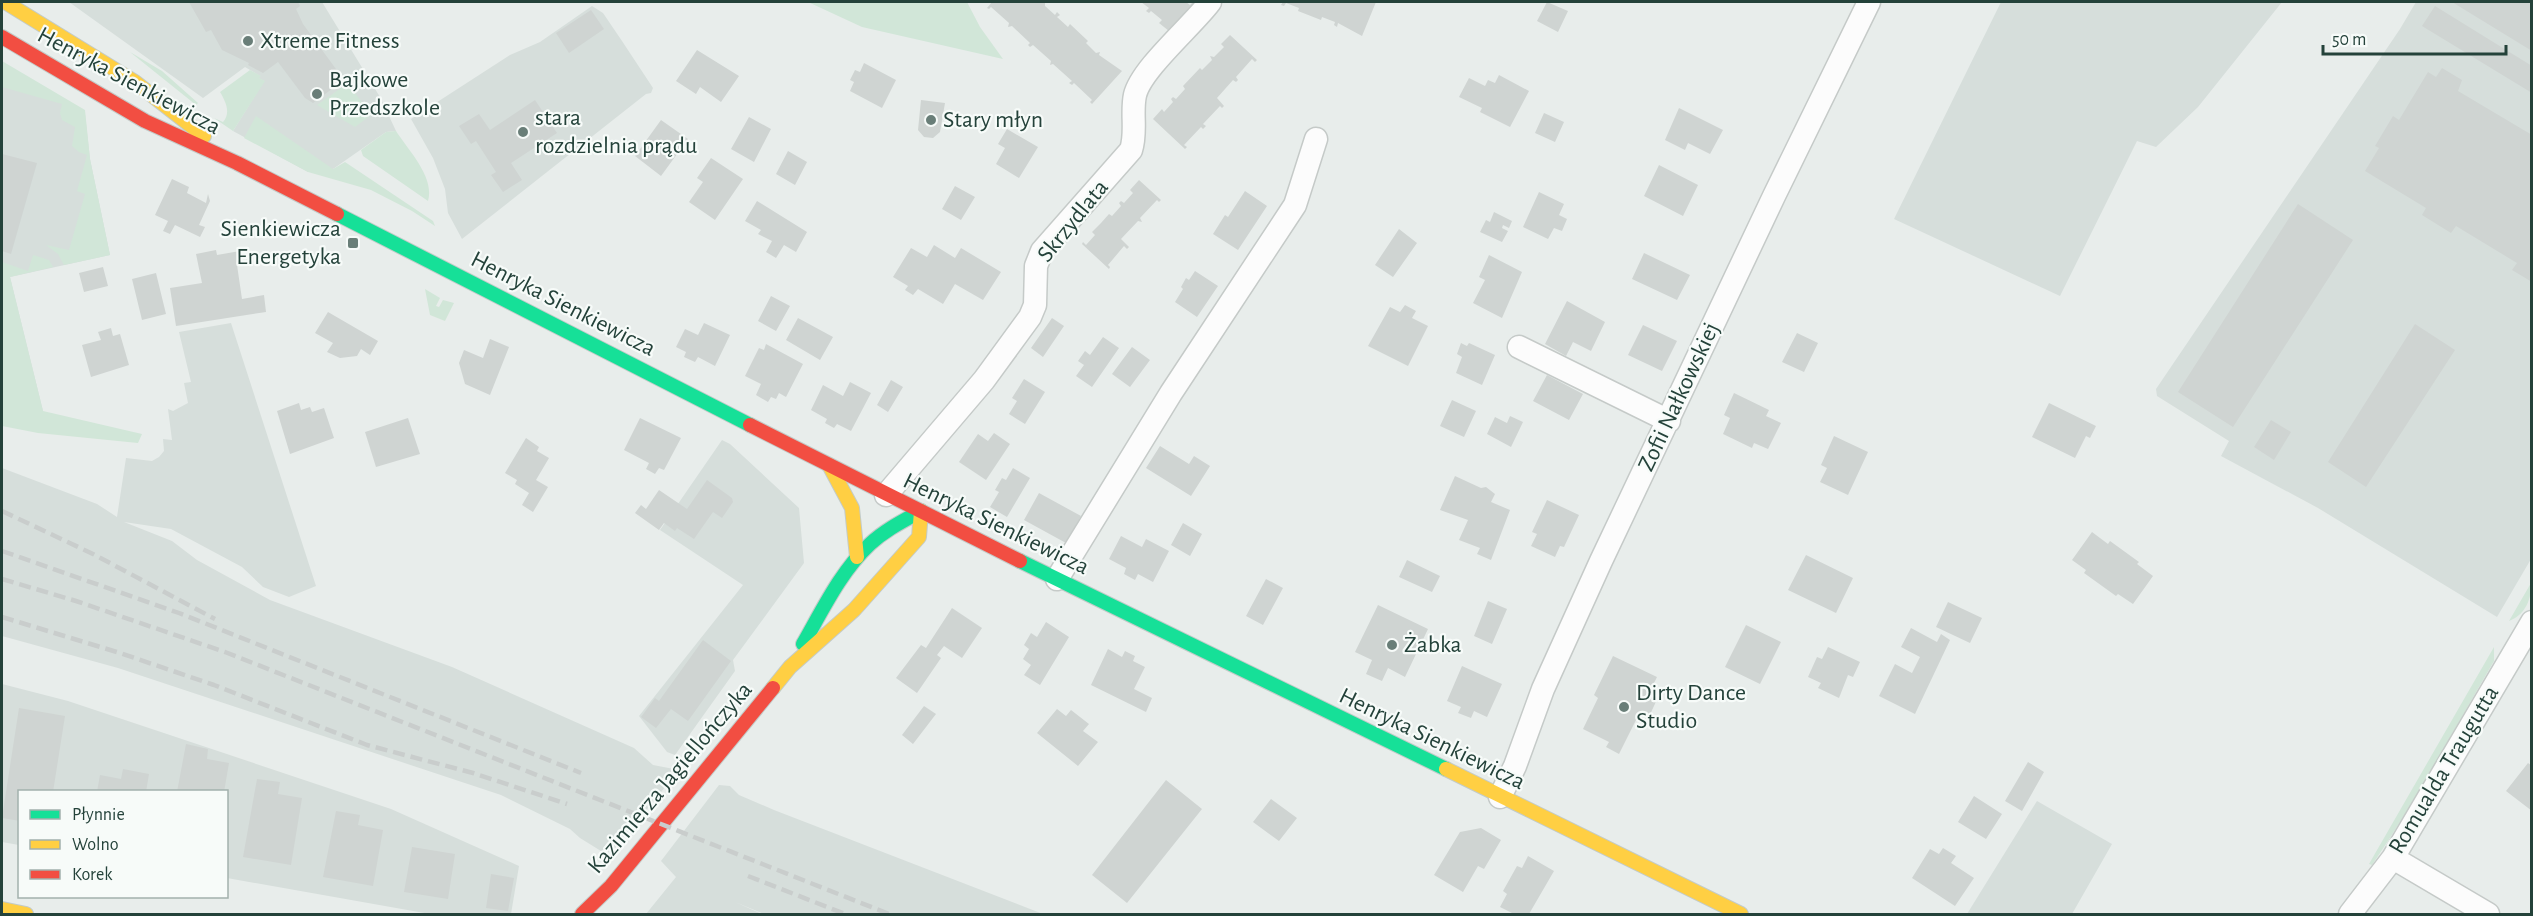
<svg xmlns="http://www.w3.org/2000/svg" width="2533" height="916" font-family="'Alegreya Sans',sans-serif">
<rect width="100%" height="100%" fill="#e8edeb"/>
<path fill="#d6dedb" d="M69,2H322L380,97L396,131L386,132L333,169L308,172L233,131L264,81L258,78L260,76L245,67L203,98Z
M2001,2H2282L2198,107L2156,147L2137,141L2060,296L1894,219Z
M2416,2H2531V559L2497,617L2318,508L2221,456L2229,441L2157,396L2156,389L2400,29Z
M592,6L603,13L622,41L653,88L651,93L646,94L462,239L448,213L445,189L433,158L411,119L510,55L540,42Z
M2,66L85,114L90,159L110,255L10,277L43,411L2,400Z
M231,323L316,586L289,597L263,587L242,567L171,529L124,522L172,541L197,560L270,600L452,667L634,748L653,765L679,770L612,852L601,851L580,838L570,829L501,795L118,668L2,636V468L97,504L117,517L126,458L152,461L159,457L164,451L163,439L172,440L168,409L173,411L188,403L184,383L191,382L179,332Z
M722,440L730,444L799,508L804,563L733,660L735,671L675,755L667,752L639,716L743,585L660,530Z
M2,684L68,701L391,809L519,866L511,914H430L227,878L226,792H20L19,845L2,842Z
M719,785L730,786L739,795L774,810L1043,914H764L735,902L762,914H646L676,877L661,861Z
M2037,801L2112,844L2072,914H1967Z"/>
<path fill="#d1e6d8" d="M808,2H967L980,27L1003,59L862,27Z
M130,52L162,71L198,103L196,105Z
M2,61L85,110L90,159L110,255L64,265L58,254L46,245L69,250L85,194L77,191L87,155L79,152L72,146L75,127L62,120L60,113L62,104L2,87Z
M250,70L261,76L259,78L265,81L233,131L214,118L223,122C231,113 226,102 220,92Z
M348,83L371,115L355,127L317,105Z
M256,116L333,169L345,162L433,221L435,226L412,211L371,190L308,172L244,138Z
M396,131C408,150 435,177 428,201L363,156L361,150L386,132Z
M33,255L49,260L53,267L10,277L43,411L142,434L138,443L38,433L2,426V262L28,271Z
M425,289L440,298L436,306L439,307L443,300L454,303L445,321L430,315Z
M2531,583C2532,599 2525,615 2509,621Z
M2494,647V661C2454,729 2417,799 2372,865L2369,864Z"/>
<path fill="#cfd4d2" d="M189,2H298L300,6L296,9L303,24L344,80L313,103L305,98L278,62L263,73L248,65L249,63L222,50L211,30L206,32Z
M992,2H1045V6L1055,15L1057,12L1060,15L1057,17L1068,27L1070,24L1088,41L1086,43L1096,53L1100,52L1099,55L1122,71L1092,104L1090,102L1092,100L1074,83L1072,85L1069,83L1072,81L1053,64L1050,65L1051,61L1033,45L1030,47L1028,45L1030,43L1012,26L1008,27L1009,23L991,7L989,9L987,8Z
M1141,2H1186L1190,5L1192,3L1194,4L1169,31L1159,23L1162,20L1151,11L1149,13L1146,11L1149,8Z
M1283,2H1376L1362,36L1338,23L1337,27L1334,25L1335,22L1322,17L1321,20L1298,11L1299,8L1286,3L1284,6L1281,5Z
M1547,2L1568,11L1558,32L1537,21Z
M2452,2H2532V51Z
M2435,6L2532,66V93L2422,26Z
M591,10L604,29L569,53L556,33Z
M1230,35L1257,60L1255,62L1252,59L1236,77L1238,80L1236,82L1233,80L1217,98L1224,106L1222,108L1220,106L1203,124L1206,126L1203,129L1201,127L1184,145L1187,147L1185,149L1153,119L1162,109L1164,112L1173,102L1171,99L1173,97L1176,99L1185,89L1183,86L1200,68L1202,70L1212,60L1210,56L1214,57L1224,47L1221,44Z
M697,50L739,76L721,102L700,87L696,94L676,81Z
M864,63L896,80L882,108L850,91L854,82L850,80L855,70L860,72Z
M2442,68L2462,80L2458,91L2532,135V282L2512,270L2517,263L2456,226L2451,233L2422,215L2426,208L2365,171L2379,148L2375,146L2393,116L2399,120L2428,72L2436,77Z
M1499,75L1529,91L1510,127L1480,112L1482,108L1459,97L1469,78L1485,86L1488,80L1495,83Z
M535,100L557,133L511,163L522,180L503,192L491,175L496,172L476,141L471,144L459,126L479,114L490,130Z
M921,100L945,103L940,132L933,138L924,137L918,130Z
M1679,108L1723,130L1710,154L1688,143L1685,150L1665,140Z
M1544,113L1564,122L1555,142L1535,133Z
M749,117L771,129L754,162L731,149Z
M661,120L688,139L661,176L635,156Z
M1007,129L1038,147L1019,178L996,164L1005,148L998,144Z
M788,151L807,162L795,185L776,174Z
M2,154L37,163L11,254L2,251Z
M711,158L743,179L715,220L689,202L703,182L697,178Z
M1659,165L1698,185L1683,216L1644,196Z
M172,179L189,187L187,193L206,203L208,194L210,201L199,225L205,227L200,237L175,225L170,234L163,231L168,221L155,215Z
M1139,180L1161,200L1159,202L1157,200L1140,218L1142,222L1138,221L1121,239L1129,247L1127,249L1124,246L1108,265L1110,267L1109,269L1082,244L1083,242L1086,245L1095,235L1092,232L1101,223L1109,214L1112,216L1121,206L1119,203L1121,201L1124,203L1133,193L1130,190Z
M955,186L975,197L961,220L942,209Z
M1245,191L1267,206L1238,250L1213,234L1225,215L1228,217Z
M1539,192L1564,204L1559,215L1567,219L1562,231L1554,228L1548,239L1523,227Z
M757,201L807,232L796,252L784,245L776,258L766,252L772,241L758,234L761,230L745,221Z
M2298,204L2353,240L2233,427L2178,392Z
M1494,212L1512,221L1509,228L1503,225L1502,228L1508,231L1502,242L1480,232L1486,220L1490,222Z
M1399,229L1417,243L1393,277L1375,265Z
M934,245L955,258L961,248L1001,272L983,300L955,284L943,304L918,289L913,295L905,290L908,286L893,277L911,248L927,257Z
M216,250L217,255L240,251L243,264L237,265L242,299L264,295L266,312L176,326L170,288L202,283L196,254Z
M1644,253L1690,275L1677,300L1632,279Z
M1489,255L1522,272L1502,318L1473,303L1485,280L1479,277Z
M103,267L108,286L84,292L79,273Z
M1195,271L1218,286L1197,317L1175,302L1183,289L1181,287L1186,278L1189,280Z
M156,273L166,314L142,320L132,279Z
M771,296L790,306L776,331L758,321Z
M1567,301L1605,322L1591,351L1573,342L1566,356L1545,344Z
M1405,305L1416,311L1412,318L1428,326L1408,366L1368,346L1390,307L1400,312Z
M328,312L378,341L370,355L361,349L357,356L340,358L327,352L333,343L315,333Z
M798,318L833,337L820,360L786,340Z
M1052,318L1064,326L1043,357L1031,348Z
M704,323L730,335L715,366L698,357L695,362L684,357L686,352L676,347L685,329L698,335Z
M2415,324L2455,350L2366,487L2328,462Z
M1643,325L1677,341L1662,371L1628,355Z
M111,328L113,336L120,334L129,365L91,377L82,345L101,340L98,332Z
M1797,333L1818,343L1804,372L1782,362Z
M1103,337L1119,348L1092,387L1076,376L1084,365L1078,361L1085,351L1090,355Z
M490,339L509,347L490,395L465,384L459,363L464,350L483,358Z
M1461,343L1467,346L1469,343L1495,355L1482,385L1456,373L1462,357L1457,354Z
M766,344L803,364L786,397L779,393L776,399L771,397L768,402L756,395L761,384L745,376L759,348L764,350Z
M1132,347L1150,360L1130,387L1112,374Z
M1547,375L1583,394L1569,420L1533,401Z
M1024,379L1045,392L1025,424L1009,414L1017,401L1012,398Z
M891,380L903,387L888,412L877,405Z
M850,382L871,393L851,431L837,424L834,428L825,423L827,419L811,410L823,385L843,396Z
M1734,393L1769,410L1766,416L1781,423L1768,449L1754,443L1752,448L1723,434L1730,418L1724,415Z
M1452,400L1476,411L1464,437L1440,426Z
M299,403L301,410L310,407L312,412L324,408L334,438L290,454L277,411Z
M2049,403L2096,426L2090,438L2086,436L2075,458L2032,437Z
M1510,416L1523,422L1511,447L1487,434L1495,417L1507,423Z
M408,418L420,454L376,467L365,432Z
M640,418L681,438L664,470L659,468L655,474L646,469L649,463L624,450Z
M2271,420L2291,432L2274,460L2254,447Z
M994,433L1010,444L986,480L959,462L978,434L988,441Z
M1834,436L1868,452L1848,495L1820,482L1827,468L1821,465Z
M526,438L539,447L537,451L549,458L536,480L548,487L533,512L522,505L529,493L515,484L517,480L505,473Z
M1160,446L1189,464L1194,456L1210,466L1191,496L1146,468Z
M1013,468L1030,478L1007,517L990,507L999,492L995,490L1002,478L1006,480Z
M1455,476L1481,488L1486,487L1495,494L1491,502L1510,510L1491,560L1477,554L1480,548L1459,540L1468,520L1440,510Z
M707,480L732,498L733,502L722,518L713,512L694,539L677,528L675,531L664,523L659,530L635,513L641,505L646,509L659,490L687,509Z
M1039,493L1081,516L1066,543L1024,520Z
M1547,500L1579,515L1564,547L1560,546L1555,557L1531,546L1537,534L1532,532Z
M1183,523L1202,534L1190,556L1171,545Z
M2092,532L2108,544L2110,541L2139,562L2137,564L2153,576L2133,604L2118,594L2116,596L2084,573L2086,570L2072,560Z
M1121,536L1142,547L1146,539L1169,551L1153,582L1138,574L1135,580L1124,574L1126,568L1109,559Z
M1806,555L1853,578L1836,613L1788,590Z
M1407,560L1440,576L1432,592L1399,577Z
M1266,579L1283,588L1263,625L1246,616Z
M1488,601L1507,609L1492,644L1474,636Z
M1948,602L1982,618L1970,643L1936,627Z
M1378,605L1428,629L1405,677L1388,668L1382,681L1366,674L1372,660L1355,652Z
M952,608L982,628L962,658L944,646L937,655L941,658L917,693L896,678L921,645L926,648Z
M1046,622L1069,637L1040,685L1024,675L1031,665L1023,659L1029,649L1024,645L1031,633L1037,637Z
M1746,625L1781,642L1760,684L1725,667Z
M1911,628L1937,642L1941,634L1950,640L1915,714L1879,696L1895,664L1912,673L1920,657L1901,647Z
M703,640L731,661L688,721L671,709L656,728L641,717L655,698L659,701Z
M1828,647L1860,662L1853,677L1848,675L1839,698L1818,688L1821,683L1808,677L1817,657L1822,659Z
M1108,649L1122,657L1125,651L1135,656L1133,661L1145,667L1134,689L1152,698L1146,712L1091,685Z
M1613,656L1657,677L1651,689L1660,693L1647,721L1638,716L1619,754L1606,747L1609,742L1583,729L1598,698L1594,695Z
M1462,666L1502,684L1487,717L1474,711L1471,718L1458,713L1461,707L1447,701Z
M924,706L936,714L913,744L902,735Z
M19,708L65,716L53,792H20V821L2,818Z
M1057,709L1066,716L1071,710L1089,724L1083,731L1098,742L1078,766L1037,733Z
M186,744L208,749L207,759L229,763L224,792H177Z
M2028,762L2044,772L2022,811L2005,801Z
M2528,763L2532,766V811L2506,791Z
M123,769L149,774L146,792H97L100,775L121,779Z
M257,779L280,782L278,794L302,798L291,865L243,857Z
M1166,780L1202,809L1127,903L1092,875Z
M1974,796L2002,814L1986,839L1958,822Z
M1271,799L1297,818L1279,841L1253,822Z
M336,811L360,815L358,825L383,830L373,886L323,877Z
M1481,828L1501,840L1484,869L1478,866L1463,892L1434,875L1460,832Z
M412,847L455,854L448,899L404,892Z
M1943,848L1956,856L1951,863L1974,878L1955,906L1912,878L1930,849L1939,854Z
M1528,856L1554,871L1529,914H1514L1500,907L1507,894L1503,891L1517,866L1522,868Z
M491,874L514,878L508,911L486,908Z"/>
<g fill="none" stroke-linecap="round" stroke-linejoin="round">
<g stroke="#c5cac8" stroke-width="25">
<path id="street" d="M1519,347L1669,421
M886,495L984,380L1030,317L1035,305L1036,266L1042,251L1131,150C1137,132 1131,113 1135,95C1141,69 1193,25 1210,2
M1057,579L1171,393L1295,205L1316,139
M1500,797L1515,766L1543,689L1601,561L1774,196L1869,2
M2393,858L2488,914
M2350,914L2393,858L2532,622"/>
</g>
<g stroke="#c3cbc8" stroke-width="16">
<path id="fast" d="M337,214L750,425
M1020,561L1446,769
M803,644C823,609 841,571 870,544C885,530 903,521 921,511"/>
</g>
<g stroke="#c3cbc8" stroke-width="16">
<path id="slow" d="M5,2L135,82L204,136
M829,465L852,508L857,557
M773,688L790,667L854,610L919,537L921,511
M1446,769L1741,914
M2,909L26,914"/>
</g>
<g stroke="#c3cbc8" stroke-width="16">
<path id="jam" d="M2,37L145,121L237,163L337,214
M750,425L1020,561
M582,914L611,886L773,688"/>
</g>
<use href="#street" stroke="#fcfcfc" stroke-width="22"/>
<use href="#fast" stroke="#16e098" stroke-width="14"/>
<use href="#slow" stroke="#ffcf43" stroke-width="14"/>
<use href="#jam" stroke="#f24e42" stroke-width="14"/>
<path stroke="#c9cdcc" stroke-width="4.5" stroke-dasharray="12 6" stroke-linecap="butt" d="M2,511L93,554L215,619
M2,551L179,613L581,773
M2,579L76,601L225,652L889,914
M2,617L120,653L214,685L367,745L473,773L567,804
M748,876L845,914"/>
</g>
<g fill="#697e78" stroke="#f7fbf9" stroke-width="2">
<circle cx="248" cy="41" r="6"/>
<circle cx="317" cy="94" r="6"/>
<circle cx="931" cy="120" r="6"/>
<circle cx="523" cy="132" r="6"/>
<rect x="347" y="237" width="12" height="12" rx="3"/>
<circle cx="1392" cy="645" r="6"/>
<circle cx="1624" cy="707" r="6"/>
</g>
<g text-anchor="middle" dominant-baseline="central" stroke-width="4.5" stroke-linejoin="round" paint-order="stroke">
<g font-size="24" fill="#24423a" stroke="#f7fbf9" text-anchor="start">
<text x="260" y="41">Xtreme Fitness</text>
<text x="329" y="80">Bajkowe<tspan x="329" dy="28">Przedszkole</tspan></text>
<text x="535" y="118">stara<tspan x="535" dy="28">rozdzielnia prądu</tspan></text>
<text x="943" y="120">Stary młyn</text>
<text x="341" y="229" text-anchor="end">Sienkiewicza<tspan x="341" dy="28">Energetyka</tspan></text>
<text x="1404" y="645">Żabka</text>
<text x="1636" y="693">Dirty Dance<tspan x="1636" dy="28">Studio</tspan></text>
</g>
<g font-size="24" fill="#24423a" stroke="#f7fbf9">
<text transform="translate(129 81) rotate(28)">Henryka Sienkiewicza</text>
<text transform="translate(1073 221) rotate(-51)">Skrzydlata</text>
<text transform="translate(563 304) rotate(27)">Henryka Sienkiewicza</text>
<text transform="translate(1679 397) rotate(-65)">Zofii Nałkowskiej</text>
<text transform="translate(996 524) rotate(26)">Henryka Sienkiewicza</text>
<text transform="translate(1432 739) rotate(26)">Henryka Sienkiewicza</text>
<text transform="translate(2444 770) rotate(-59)">Romualda Traugutta</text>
<text transform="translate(670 778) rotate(-50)">Kazimierza Jagiellończyka</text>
</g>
</g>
<rect width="2533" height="916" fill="none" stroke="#24423a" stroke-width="6"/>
<rect x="18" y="790" width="210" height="108" fill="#f7fbf9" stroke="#a3b1ad" stroke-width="1.5"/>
<rect x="30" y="810" width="30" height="9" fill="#16e098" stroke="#a3b1ad" stroke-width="1.5"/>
<text x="72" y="820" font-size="18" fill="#24423a">Płynnie</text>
<rect x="30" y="840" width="30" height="9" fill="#ffcf43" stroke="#a3b1ad" stroke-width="1.5"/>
<text x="72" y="850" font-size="18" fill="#24423a">Wolno</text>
<rect x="30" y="870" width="30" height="9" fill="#f24e42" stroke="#a3b1ad" stroke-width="1.5"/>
<text x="72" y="880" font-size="18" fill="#24423a">Korek</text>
<path d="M2323 45v9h183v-9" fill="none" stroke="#24423a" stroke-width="3"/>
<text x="2332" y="45" font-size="18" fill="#24423a" stroke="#f7fbf9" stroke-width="4.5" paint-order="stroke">50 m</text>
</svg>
